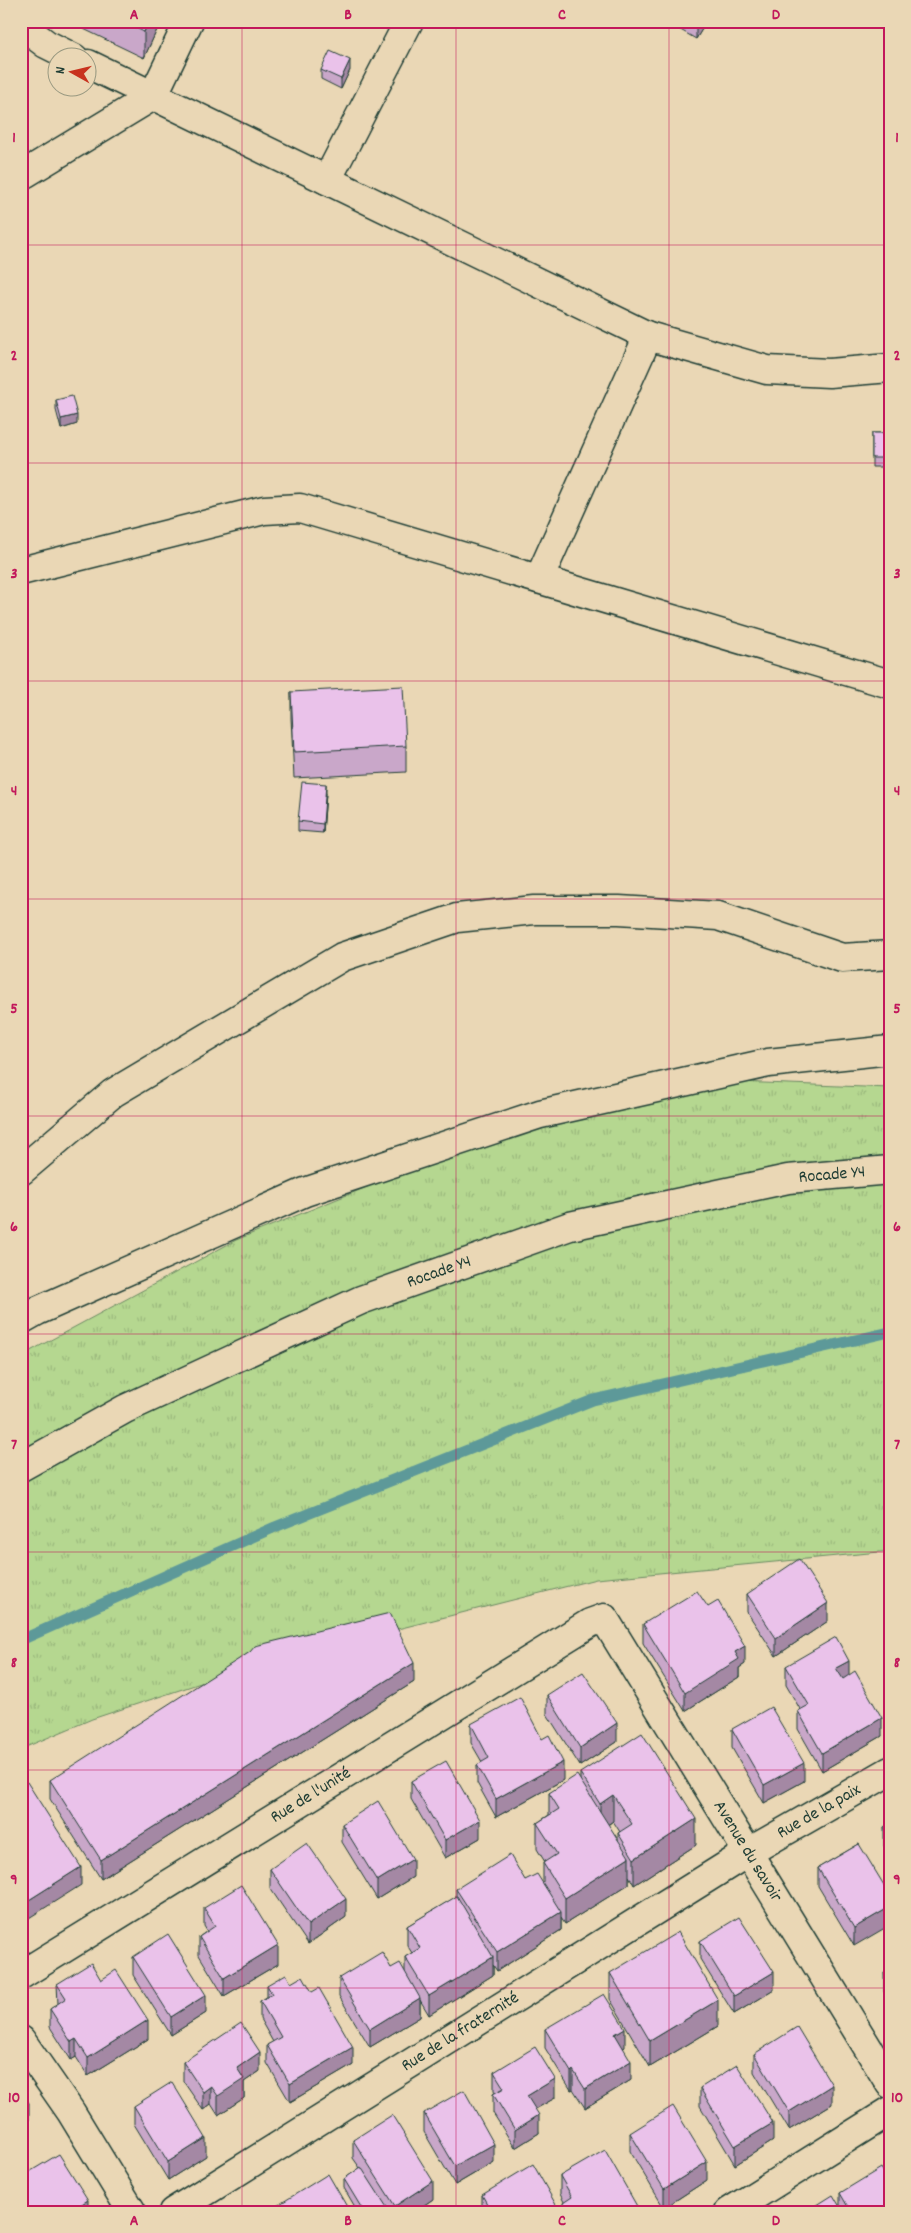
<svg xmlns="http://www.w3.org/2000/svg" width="911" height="2233" font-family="Dekko,sans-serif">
<defs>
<pattern id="grass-tufts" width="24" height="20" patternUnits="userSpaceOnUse" patternTransform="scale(1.25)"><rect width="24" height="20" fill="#b5d790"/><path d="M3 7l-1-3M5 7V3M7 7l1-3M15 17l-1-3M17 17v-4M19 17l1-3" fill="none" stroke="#9bb97d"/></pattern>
</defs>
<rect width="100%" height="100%" fill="#ead7b5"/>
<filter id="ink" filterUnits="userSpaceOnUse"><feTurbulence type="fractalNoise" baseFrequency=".02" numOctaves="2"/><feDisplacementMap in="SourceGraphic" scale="10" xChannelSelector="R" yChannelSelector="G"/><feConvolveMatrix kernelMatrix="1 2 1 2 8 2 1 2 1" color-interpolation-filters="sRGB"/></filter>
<g filter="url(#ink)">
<path fill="url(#grass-tufts)" stroke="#6a8a62" d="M636,1078L890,1088V1551L596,1579L255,1665L92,1719L21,1749V1356L236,1240Z"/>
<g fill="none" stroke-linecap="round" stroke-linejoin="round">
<path stroke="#5d9999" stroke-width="11" d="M21,1640L275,1527L593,1400L890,1332"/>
<g stroke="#1f3d34" stroke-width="31">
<g id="minor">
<path d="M21,25L46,44L74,58"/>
<path d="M88,64L648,336L767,370L829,373L890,368"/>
<path d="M21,176L153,96L189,21"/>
<path d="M327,180L409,21"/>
<path d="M21,571L264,510L300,508L890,684"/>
<path d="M539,579L648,336"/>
<path d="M21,1171L113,1093L342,957L457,918L534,910H619L718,916L842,958L890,955"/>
<path id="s1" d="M21,1975L590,1623L604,1618L890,2084"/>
<path d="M21,2040L71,2112L132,2212"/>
<path id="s2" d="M173,2212L747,1853L890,1771"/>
<path d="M729,2212L890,2111"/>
</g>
</g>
<g stroke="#1f3d34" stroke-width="31">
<g id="highway">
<path d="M21,1320L37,1311L305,1192L540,1114L768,1063L890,1050"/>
<path id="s3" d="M21,1467L125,1409L361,1300L570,1226L788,1179L890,1170"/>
</g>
</g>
<use href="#minor" stroke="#ead7b5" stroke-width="28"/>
<use href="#highway" stroke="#ead7b5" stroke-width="28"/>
</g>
<path fill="#c9a7c9" stroke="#1f3d34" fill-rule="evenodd" d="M67,21H161L144,58Z
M665,21H707L696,39Z
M321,70H350L341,89L321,79Z
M56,400L77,424L61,429L56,410Z
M872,433H890V467H872Z
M291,692L406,746V772L294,778L291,718Z
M326,793L323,833L298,831V821Z
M747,1594L828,1621L776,1656L747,1612Z
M708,1607L745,1664L739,1668V1677L685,1711L643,1643V1624Z
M786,1666L849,1675L882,1736L822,1771L798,1729V1711L800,1709L786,1685Z
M414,1682L101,1879L50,1799V1780Z
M547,1695L617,1742L580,1766L547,1714Z
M471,1724L563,1780L496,1817L477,1783V1765L482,1762L471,1743Z
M732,1729L804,1781L764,1803L732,1748Z
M580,1773L696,1845L634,1885L629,1876V1884L565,1924L561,1918V1930L497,1971L493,1965V1975L429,2015L420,2000V2017L370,2047L339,1996V1978L391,1968L405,1973V1957L412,1953L407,1945V1926L456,1897V1889L525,1880L543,1882V1863L545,1862L537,1849V1823L549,1815V1793L580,1780ZM613,1821L620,1832L618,1833V1841L608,1825Z
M411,1781L480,1838L445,1858L411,1799Z
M342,1824L413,1877L377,1899L342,1842Z
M890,1824V1856L884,1846V1827Z
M859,1844L854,1946L818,1886V1868Z
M270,1869L346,1917L308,1944L270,1888Z
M204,1908L278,1964L224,1996L199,1955V1937L207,1931L204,1926Z
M700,1941L774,1990L734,2014L700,1959Z
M133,1957L206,2013L171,2035L133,1975Z
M890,1970V2001L884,1992V1973Z
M610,1973L718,2026L650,2067L610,1999Z
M101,1980L148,2039L88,2076L76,2057L71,2060L50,2027V2009L58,2004L57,1984Z
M291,1983L353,2065L290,2102L267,2063V2045L273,2042L260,2019V2001L267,1997V1985Z
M545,2029L625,2047L623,2048L631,2080L585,2108L573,2089L571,2090L545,2048Z
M754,2054L832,2104L789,2130L754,2072Z
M183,2062L260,2071L244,2082V2098L218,2115L211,2104L203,2110L183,2081Z
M494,2072L555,2098L535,2109L539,2133L515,2148L493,2113V2094L495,2093L494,2090Z
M700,2088L773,2141L735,2165L700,2106Z
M134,2106L206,2156L168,2180L134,2124Z
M424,2113L494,2162L455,2185L424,2132Z
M630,2133L707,2180L664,2208L630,2151Z
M353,2140L433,2199L414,2212H358L344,2188V2179L360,2168L353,2158Z
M890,2170V2212H806L840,2207V2193L885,2175V2173Z
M560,2176L638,2212H563V2203L564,2202L560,2194Z
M482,2195L560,2212H482Z"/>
<path fill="#a488a4" stroke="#1f3d34" d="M149,21H161L144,58V32Z
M696,21H707L696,39Z
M350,60V70L341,89V79Z
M77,415V424L61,429V419Z
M326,784V793L323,833V824Z
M828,1603V1621L776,1656V1638Z
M745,1646V1664L739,1668V1677L685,1711V1693L735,1652Z
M849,1661V1679L836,1686V1668Z
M414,1663V1682L101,1879V1860Z
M882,1718V1736L822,1771V1753Z
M617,1723V1742L580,1766V1748Z
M563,1762V1780L496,1817V1799Z
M804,1763V1781L764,1803V1785Z
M613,1795V1821L600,1830V1804Z
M696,1819V1845L634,1885V1859Z
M480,1820V1838L445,1858V1840Z
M629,1857V1884L565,1924V1898Z
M413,1859V1877L377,1899V1881Z
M81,1867V1885L21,1923V1905Z
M346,1899V1917L308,1944V1925Z
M890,1907V1925L854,1946V1928Z
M561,1912V1930L497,1971V1952Z
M278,1945V1964L224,1996V1978Z
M493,1957V1975L429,2015V1996Z
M774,1972V1990L734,2014V1996Z
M206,1995V2013L171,2035V2017Z
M420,1998V2017L370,2047V2029Z
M718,2000V2026L650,2067V2041Z
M148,2020V2039L88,2076V2058Z
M625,2028V2047L615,2052V2034Z
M76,2039V2057L71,2060V2042Z
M353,2047V2065L290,2102V2084Z
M260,2052V2071L244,2082V2098L218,2115V2096L237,2068Z
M631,2061V2080L585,2108V2089Z
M573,2070V2089L571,2090V2072Z
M555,2079V2098L527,2114V2096Z
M832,2085V2104L789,2130V2112Z
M211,2086V2104L203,2110V2092Z
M29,2103V2121L21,2126V2108Z
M539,2115V2133L515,2148V2130Z
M773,2123V2141L735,2165V2146Z
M206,2138V2156L168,2180V2162Z
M494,2144V2162L455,2185V2166Z
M707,2162V2180L664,2208V2189Z
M433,2181V2199L414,2212H395V2206Z
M88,2200V2212H69Z
M638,2208V2212H631Z"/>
<path fill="#eac2ea" stroke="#1f3d34" d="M122,21H149L144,32Z
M330,51L350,60L341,79L321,70Z
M72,396L77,415L61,419L56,400Z
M872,433H890V458H872Z
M403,686L406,746L294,752L291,692Z
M302,782L326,784L323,824L298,821Z
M799,1559L828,1603L776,1638L747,1594Z
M697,1591L708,1607L718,1601L745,1646L735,1652L739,1659L685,1693L643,1624Z
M390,1613L414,1663L101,1860L50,1780L250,1652L255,1646Z
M836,1637L849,1661L836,1668L843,1679L855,1671L882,1718L822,1753L798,1711L809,1705L786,1666Z
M583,1672L617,1723L580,1748L547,1695Z
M520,1697L542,1739L549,1735L563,1762L496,1799L477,1765L489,1758L471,1724Z
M771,1707L804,1763L764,1785L732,1729Z
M642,1733L696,1819L634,1859L618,1833L632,1824L613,1795L600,1804L580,1773Z
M446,1761L480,1820L445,1840L411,1781Z
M577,1775L629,1857L565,1898L543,1863L557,1854L537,1823L559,1809L549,1793Z
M27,1782L81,1867L21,1905V1785Z
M378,1801L413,1859L377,1881L342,1824Z
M890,1824V1837L884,1827Z
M307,1843L346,1899L308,1925L270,1869Z
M859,1844L890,1895V1907L854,1928L818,1868Z
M510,1855L525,1880L537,1874L561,1912L497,1952L456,1889Z
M241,1885L278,1945L224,1978L199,1937L215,1926L204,1908Z
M457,1896L493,1957L429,1996L405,1957L420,1948L407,1926Z
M739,1917L774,1972L734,1996L700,1941Z
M678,1932L718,2000L650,2041L610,1973Z
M168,1934L206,1995L171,2017L133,1957Z
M382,1952L391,1968L400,1963L420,1998L370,2029L339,1978Z
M91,1963L101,1980L116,1970L148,2020L88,2058L76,2039L71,2042L50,2009L66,1998L57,1984Z
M890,1970V1982L884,1973Z
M286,1974L291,1983L303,1976L312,1992L319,1988L353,2047L290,2084L267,2045L281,2037L260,2001L272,1994L267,1985Z
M604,1994L625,2028L615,2034L631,2061L585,2089L573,2070L571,2072L545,2029Z
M241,2023L260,2052L237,2068L244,2079L218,2096L211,2086L203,2092L183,2062Z
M797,2027L832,2085L789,2112L754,2054Z
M535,2047L555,2079L527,2096L539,2115L515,2130L493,2094L504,2088L494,2072Z
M737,2065L773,2123L735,2146L700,2088Z
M172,2082L206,2138L168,2162L134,2106Z
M21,2090L29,2103L21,2108Z
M464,2090L494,2144L455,2166L424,2113Z
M673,2106L707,2162L664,2189L630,2133Z
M392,2115L433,2181L395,2206L353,2140Z
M605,2150L638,2208L631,2212H568L563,2203L572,2197L560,2176Z
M59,2154L88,2200L69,2212H21V2177Z
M533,2164L560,2212H489L491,2211L482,2195Z
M361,2167L390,2212H364L344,2179Z
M881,2168L890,2183V2212H851L840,2193Z
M890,2170V2181L885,2173Z
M328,2174L350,2212H278L275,2207Z
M833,2195L843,2212H806Z"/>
</g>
<path fill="none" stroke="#c2185b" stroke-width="1" stroke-opacity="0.55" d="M242,21V2212M456,21V2212M669,21V2212M21,245H890M21,463H890M21,681H890M21,899H890M21,1116H890M21,1334H890M21,1552H890M21,1770H890M21,1988H890"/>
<g text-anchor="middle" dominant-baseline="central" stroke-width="4" stroke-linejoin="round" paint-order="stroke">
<g font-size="18" fill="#1f3d34" stroke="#ead7b5">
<text stroke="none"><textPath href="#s3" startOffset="868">Rocade Y4</textPath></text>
<text stroke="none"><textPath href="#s3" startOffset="462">Rocade Y4</textPath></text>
<text stroke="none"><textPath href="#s1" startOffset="341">Rue de l'unité</textPath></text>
<text stroke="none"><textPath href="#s2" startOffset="760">Rue de la paix</textPath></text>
<text stroke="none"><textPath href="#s1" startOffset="958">Avenue du savoir</textPath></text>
<text stroke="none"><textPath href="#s2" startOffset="339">Rue de la fraternité</textPath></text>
</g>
</g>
<rect width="911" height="2233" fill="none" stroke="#ead7b5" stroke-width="55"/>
<g transform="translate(72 72) rotate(278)"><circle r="24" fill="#ead7b5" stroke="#999981"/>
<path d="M0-4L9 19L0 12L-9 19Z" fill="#c8321e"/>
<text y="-8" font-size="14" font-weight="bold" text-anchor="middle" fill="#1f3d34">N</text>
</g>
<rect x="28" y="28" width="856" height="2178" fill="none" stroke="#c2185b" stroke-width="2"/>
<g font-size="16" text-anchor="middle" font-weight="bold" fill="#c2185b">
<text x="134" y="19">A</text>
<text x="348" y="19">B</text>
<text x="562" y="19">C</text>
<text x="776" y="19">D</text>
<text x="14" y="142">1</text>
<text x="897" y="142">1</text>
<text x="14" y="360">2</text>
<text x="897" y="360">2</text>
<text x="14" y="578">3</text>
<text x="897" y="578">3</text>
<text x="14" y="795">4</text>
<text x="897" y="795">4</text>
<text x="14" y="1013">5</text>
<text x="897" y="1013">5</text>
<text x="14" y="1231">6</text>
<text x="897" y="1231">6</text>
<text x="14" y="1449">7</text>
<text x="897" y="1449">7</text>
<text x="14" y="1667">8</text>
<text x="897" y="1667">8</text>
<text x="14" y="1884">9</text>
<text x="897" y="1884">9</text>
<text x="14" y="2102">10</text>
<text x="897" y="2102">10</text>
<text x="134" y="2225">A</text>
<text x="348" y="2225">B</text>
<text x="562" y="2225">C</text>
<text x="776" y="2225">D</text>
</g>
</svg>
